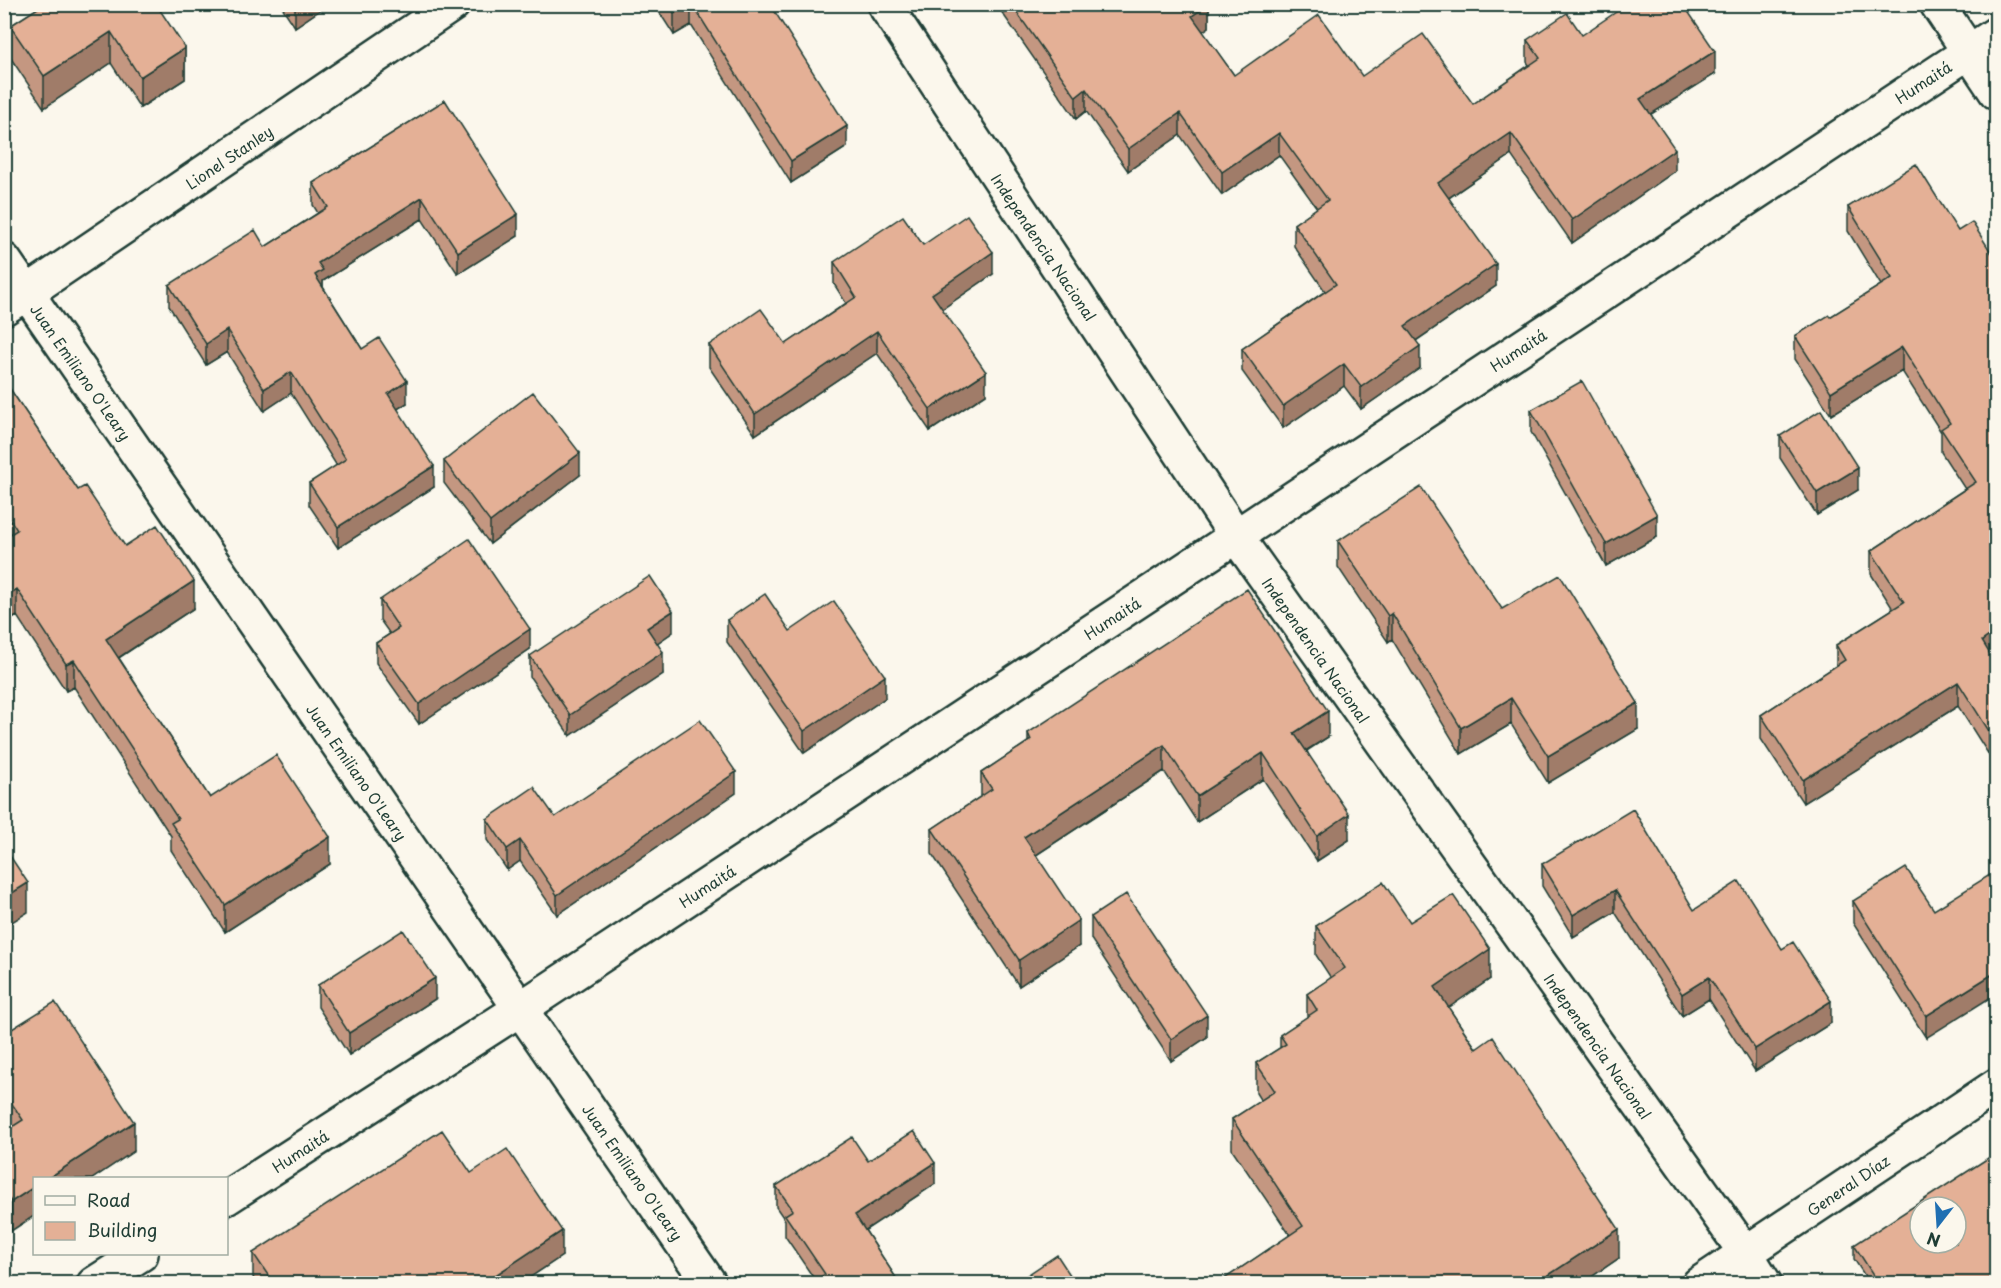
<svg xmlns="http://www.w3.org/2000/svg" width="2001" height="1288" font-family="'Playpen Sans',sans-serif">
<rect width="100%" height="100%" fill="#fbf7ec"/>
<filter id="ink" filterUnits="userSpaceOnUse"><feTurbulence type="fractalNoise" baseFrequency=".0167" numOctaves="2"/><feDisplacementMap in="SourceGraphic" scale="12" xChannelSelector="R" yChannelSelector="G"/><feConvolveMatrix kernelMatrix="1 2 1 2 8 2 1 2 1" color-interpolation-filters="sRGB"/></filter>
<g filter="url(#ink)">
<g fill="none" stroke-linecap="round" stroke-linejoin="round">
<g stroke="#1f3d34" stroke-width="38">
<path id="minor" d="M884,4L1236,536L1745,1252L1765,1284
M1937,4L1996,92
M4,260L710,1284
M4,308L453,4
M226,1198L520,1009L1996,34
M94,1284L141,1254
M1699,1284L1996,1086"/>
</g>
<use href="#minor" stroke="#fbf7ec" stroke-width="33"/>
</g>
<path fill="#c49781" stroke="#1f3d34" stroke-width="1.5" d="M44,4L185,48V79L140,108L111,63L44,108L10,57V26Z
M280,4H329L295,27Z
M654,4H770L847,147L791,183L691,25L674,35Z
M996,4H1209V27L1202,31L1234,75L1362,76L1473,104L1529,65L1527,62V40L1582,35L1715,74L1651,114L1675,171L1572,243L1511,155L1449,198L1496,286L1416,341L1420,368L1361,409L1344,386L1283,428L1242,371V349L1325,291L1294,246V224L1317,208L1279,155L1222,195L1180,135L1128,171L1086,111L1076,119Z
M445,100L518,236L458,274L422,219L323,281V287L362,349L407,403L397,409L434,487L338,548L309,505V483L337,466L291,393L264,411L227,352L206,365L169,306V285L265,247L318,213L313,205V183Z
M1848,207L1958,231L1996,260V655L1992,657L1989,755L1958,706L1803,803L1761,739V715L1836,666V645L1893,609L1871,574V551L1965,489L1941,452V432L1902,371L1831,415L1795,359V336L1830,317L1881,285L1848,231Z
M923,245L993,274L942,309L986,394L930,431L877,353L755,435L709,367V345L786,344L846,303L834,284V262Z
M4,380L78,490L125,546L194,608L119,658L210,798L330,864L225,932L171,850V836L74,687L66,691L17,616L4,624Z
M1531,410L1657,537L1606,566L1531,432Z
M1780,436L1858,490L1817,515L1780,458Z
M444,461L580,475L490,544L444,483Z
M1338,541L1502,609L1638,729L1548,783L1511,724L1461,754L1392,639L1388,642L1338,567Z
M380,600L530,649L419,724L376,663V643L390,634L380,620Z
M727,620L790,631L885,698L804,753L727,642Z
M673,632L657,643L663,674L570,736L530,677V656Z
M1028,733L1328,737L1307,751L1349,840L1317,861L1263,779L1197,822L1164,771L1036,855L1079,946L1019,986L932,854V829L981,796V773L1028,742Z
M736,793L557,915L520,861L507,870L487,840V819L555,817Z
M1542,864L1694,910L1782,949L1831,1023L1755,1071L1709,999L1682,1016L1615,912L1573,937L1542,886Z
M1853,901L1934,910L1926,1038L1853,923Z
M1091,917L1207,1037L1171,1061L1091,939Z
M1410,922L1490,979L1448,1007L1619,1258L1581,1284H1217L1290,1235L1232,1149V1119L1261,1101L1256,1093V1063L1280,1048V1035L1307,1017V994L1331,978L1316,955V926Z
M318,985L435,999L349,1055L318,1007Z
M4,1034L134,1151L92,1179H34L11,1231L4,1221V1132L9,1129L4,1122Z
M868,1161L935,1184L865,1230L900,1284L815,1280L785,1236V1220L776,1207V1186Z
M471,1173L562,1256L520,1284H257L253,1277V1253Z
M1854,1245L1996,1284H1870L1854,1259Z"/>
<path fill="#a07b69" stroke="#1f3d34" stroke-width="1.5" d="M226,4H234L226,10Z
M295,4H329L295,27Z
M688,4H691V25L674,35V13Z
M1209,4V27L1192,39V16Z
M111,32V63L44,108V76Z
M185,48V79L140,108V77Z
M1715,51V74L1640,121V99Z
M1086,89V111L1076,119V97Z
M1180,113V135L1128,171V149Z
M847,126V147L791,183V161Z
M1279,133V155L1222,195V172Z
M1511,133V155L1438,205V183Z
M1675,149V171L1572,243V220Z
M422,197V219L323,281V291L315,275L318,263Z
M518,214V236L458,274V252Z
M993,252V274L932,316V294Z
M1496,264V286L1405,348V326Z
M227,330V352L206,365V344Z
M877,331V353L755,435V414Z
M1420,346V368L1361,409V387Z
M1902,347V371L1831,415V392Z
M1344,364V386L1283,428V406Z
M291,372V393L264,411V389Z
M986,372V394L930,431V409Z
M407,381V403L388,415V394Z
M580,453V475L490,544V522Z
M434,466V487L338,548V527Z
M1858,468V490L1817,515V493Z
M1657,515V537L1606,566V544Z
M194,581V608L106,666V639Z
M17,589V616L4,624V597Z
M673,611V632L647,650V628Z
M1392,613V639L1388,642V616Z
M530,629V649L419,724V704Z
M1996,631V655L1982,664V641Z
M663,652V674L570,736V715Z
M74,660V687L66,691V664Z
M885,676V698L804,753V731Z
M1958,682V706L1803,803V780Z
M1511,698V724L1461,754V728Z
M1638,703V729L1548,783V756Z
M1328,711V737L1294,758V733Z
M1996,727V750L1989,755V731Z
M1164,745V771L1024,863V837Z
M1263,753V779L1197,822V796Z
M736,772V793L557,915V895Z
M1349,814V840L1317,861V836Z
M330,837V864L225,932V905Z
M520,840V861L507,870V849Z
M28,883V912L4,927V898Z
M1615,890V912L1573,937V915Z
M1079,920V946L1019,986V960Z
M1490,949V979L1435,1017V987Z
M1996,972V994L1926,1038V1016Z
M1709,977V999L1682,1016V994Z
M435,978V999L349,1055V1033Z
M1831,1001V1023L1755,1071V1049Z
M1207,1015V1037L1171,1061V1039Z
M134,1122V1151L92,1179H47Z
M935,1163V1184L855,1237V1215Z
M34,1187V1216L11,1231V1202Z
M1619,1229V1258L1581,1284H1535Z
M562,1231V1256L520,1284H482Z"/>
<path fill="#e4b096" stroke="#1f3d34" stroke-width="1.5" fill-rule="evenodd" d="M44,4H156L185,48L140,77L111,32L44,76L10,26Z
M668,4H688L674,13Z
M692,4H770L847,126L791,161Z
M1011,4H1209L1192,16L1234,75L1319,15L1362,76L1423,34L1473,104L1540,58L1527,40L1567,13L1582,35L1628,4H1683L1715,51L1640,99L1675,149L1572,220L1511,133L1438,183L1496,264L1405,326L1420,346L1361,387L1344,364L1283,406L1242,349L1336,284L1294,224L1328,200L1279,133L1222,172L1180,113L1128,149L1086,89L1076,97Z
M445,100L518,214L458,252L422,197L318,263L323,270L315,275L362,349L379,338L407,381L388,394L434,466L338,527L309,483L346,459L291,372L264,389L227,330L206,344L169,285L255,230L265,247L328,207L313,183Z
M1916,164L1958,231L1972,222L1996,260V631L1982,641L1996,664V727L1989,731L1958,682L1803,780L1761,715L1845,660L1836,645L1904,602L1871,551L1976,482L1941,429L1950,423L1902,347L1831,392L1795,336L1829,315L1830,317L1892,278L1848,207Z
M967,215L993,252L932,294L986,372L930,409L877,331L755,414L709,345L761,309L786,344L856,297L834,262L903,216L923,245Z
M4,380L78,490L85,486L125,546L157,525L194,581L106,639L210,798L276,755L330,837L225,905L171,823L178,819L74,660L66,664L17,589L4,597V538L17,530L4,510Z
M1582,381L1657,515L1606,544L1531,410Z
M533,392L580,453L490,522L444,461Z
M1821,410L1858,468L1817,493L1780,436Z
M1421,487L1502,609L1560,575L1638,703L1548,756L1511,698L1461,728L1392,613L1388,616L1338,541Z
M469,539L530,629L419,704L376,643L399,628L380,600Z
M650,576L673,611L647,628L663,652L570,715L530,656Z
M1247,589L1328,711L1294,733L1349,814L1317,836L1263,753L1197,796L1164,745L1024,837L1079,920L1019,960L932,829L992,789L981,773L1031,740L1028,733Z
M765,594L790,631L834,601L885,676L804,731L727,620Z
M700,720L736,772L557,895L520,840L507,849L487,819L534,787L555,817Z
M1633,809L1694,910L1739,881L1782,949L1793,942L1831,1001L1755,1049L1709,977L1682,994L1615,890L1573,915L1542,864Z
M4,847L28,883L4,898Z
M1906,868L1934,910L1996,871V972L1926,1016L1853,901Z
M1383,882L1410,922L1453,895L1490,949L1435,987L1476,1049L1493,1037L1619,1229L1535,1284H1217L1303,1226L1232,1119L1275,1091L1256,1063L1286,1044L1280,1035L1317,1010L1307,994L1345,968L1316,926Z
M1126,894L1207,1015L1171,1039L1091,917Z
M403,930L435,978L349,1033L318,985Z
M55,1002L134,1122L47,1179H34V1187L11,1202L4,1191V1132L23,1120L4,1092V1034Z
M442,1130L471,1173L507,1149L562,1231L482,1284H274L253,1253Z
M914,1131L935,1163L855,1215L900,1284H810L825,1274L785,1215L793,1210L776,1186L852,1137L868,1161Z
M1996,1153V1284H1879L1854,1245ZM1920,1207H1956V1243H1920Z
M1057,1255L1076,1284H1014Z"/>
</g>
<g text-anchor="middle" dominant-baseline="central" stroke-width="4.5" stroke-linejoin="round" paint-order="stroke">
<g font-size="15" fill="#1f3d34" stroke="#fbf7ec">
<text transform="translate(1923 82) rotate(-33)">Humaitá</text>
<text transform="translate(229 157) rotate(-34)">Lionel Stanley</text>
<text transform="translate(1044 247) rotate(56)">Independencia Nacional</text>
<text transform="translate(1518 350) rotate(-33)">Humaitá</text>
<text transform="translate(81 372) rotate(55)">Juan Emiliano O'Leary</text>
<text transform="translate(1112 618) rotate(-33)">Humaitá</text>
<text transform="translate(1316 650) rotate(55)">Independencia Nacional</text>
<text transform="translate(357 772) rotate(55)">Juan Emiliano O'Leary</text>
<text transform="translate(707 886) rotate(-33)">Humaitá</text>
<text transform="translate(1598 1046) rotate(55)">Independencia Nacional</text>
<text transform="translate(300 1151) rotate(-33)">Humaitá</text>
<text transform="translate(633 1172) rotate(55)">Juan Emiliano O'Leary</text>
<text transform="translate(1848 1185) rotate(-34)">General Díaz</text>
</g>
</g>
<rect width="2001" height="1288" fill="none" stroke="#fbf7ec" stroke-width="24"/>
<rect x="12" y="12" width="1977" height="1264" fill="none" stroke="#1f3d34" stroke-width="2" filter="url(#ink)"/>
<rect x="33" y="1177" width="195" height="78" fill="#fbf7ec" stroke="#a3ada2" stroke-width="1.5"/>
<rect x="45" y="1196" width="30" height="9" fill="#fbf7ec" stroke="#a3ada2" stroke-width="1.5"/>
<text x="87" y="1207" font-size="18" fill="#1f3d34">Road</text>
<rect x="45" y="1222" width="30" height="18" fill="#e4b096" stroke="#a3ada2" stroke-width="1.5"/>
<text x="87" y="1237" font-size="18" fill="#1f3d34">Building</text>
<g transform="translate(1938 1225) rotate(197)"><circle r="28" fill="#fbf7ec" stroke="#a3ada2" stroke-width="1.5"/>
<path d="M0-4.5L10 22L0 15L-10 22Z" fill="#1f6fb2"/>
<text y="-9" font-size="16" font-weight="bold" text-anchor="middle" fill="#1f3d34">N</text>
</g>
</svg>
